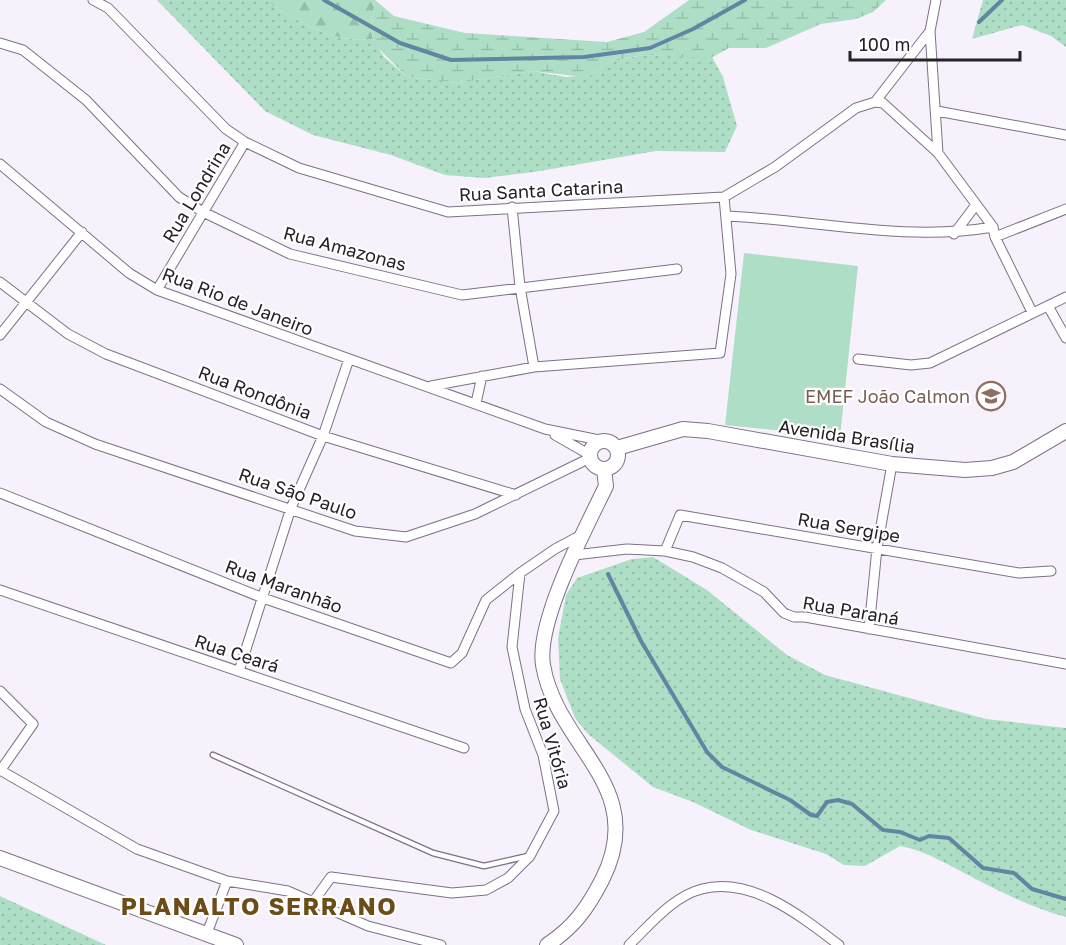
<svg xmlns="http://www.w3.org/2000/svg" width="1066" height="945" font-family="'Golos Text',sans-serif">
<defs>
<pattern id="grass-dots" width="8" height="8" patternUnits="userSpaceOnUse" patternTransform="scale(1.5)"><rect width="8" height="8" fill="#aedfc6"/><path d="M2 2h.1M6 6h.1" fill="none" stroke="#96bfaa" stroke-width="1.8" stroke-linecap="round"/></pattern>
<pattern id="forest-firs" width="22" height="20" patternUnits="userSpaceOnUse" patternTransform="scale(1.5)"><rect width="22" height="20" fill="#aedfc6"/><path d="M5 1l3.5 6h-7zM16 11l3.5 6h-7z" fill="#96bfaa"/></pattern>
<pattern id="wetland-marsh" width="20" height="14" patternUnits="userSpaceOnUse" patternTransform="scale(1.5)"><rect width="20" height="14" fill="#aedfc6"/><path d="M1 5h8M5 5V1M11 12h8M15 12V8" fill="none" stroke="#96bfaa"/></pattern>
</defs>
<rect width="100%" height="100%" fill="#f7f1fb"/>
<path fill="url(#grass-dots)" d="M157,0H270L273,6C304,24 337,44 373,39L384,57L407,77L458,83L533,71L566,77L591,75L610,62L642,55L712,57L723,77L737,126L725,152L656,151L534,172L484,178L445,175L391,155L313,135L265,111Z
M983,0H1066V47L1051,36L1022,25L972,39Z
M653,557L707,590L787,655L825,675L986,719L1066,728V917C1033,908 1002,893 972,877C948,865 927,851 900,846L865,866L844,865L826,854L751,830L693,802L653,787L588,734L575,718L560,679L558,638L566,595L577,578L632,559Z
M0,896L106,945H0Z"/>
<path fill="url(#forest-firs)" d="M270,0H375L371,30L373,39C337,44 304,24 273,6Z"/>
<path fill="url(#wetland-marsh)" d="M375,0L394,16L465,33L607,42L644,32L689,0H886L873,12L856,19L821,24L766,48H729L711,58L642,55L610,62L591,75L583,77L533,71L458,83L407,77L375,45L371,30Z"/>
<path fill="#aedfc6" d="M744,253L858,266L840,437L725,425Z"/>
<g fill="none" stroke-linecap="round" stroke-linejoin="round">
<path stroke="#6285a1" stroke-width="4" d="M324,0L400,43L451,60L584,57L650,48L693,29L745,0
M979,22L1002,0
M608,574L641,641L707,752L722,767L790,800L811,815L817,816L827,802L838,800L852,804L883,830L900,832L920,840L929,836L949,838L983,868L1014,873L1032,889L1066,899"/>
<g stroke="#7e7087" stroke-width="7">
<path id="lane" d="M213,755L433,853L484,866L528,856"/>
</g>
<g stroke="#7e7087" stroke-width="11">
<path id="street" d="M93,0L108,8L226,129L245,142L299,168L448,212L724,197L775,167L856,108L875,102L883,103L938,153L993,227L995,237L1032,312
M936,0L930,31L938,153
M0,43L23,50L86,100L179,197L203,212L290,254L462,295L677,269
M875,102L930,31
M937,111L1066,135
M0,164L129,273L157,290L545,429L604,441
M512,207L520,287L534,367
M727,216C815,220 905,242 993,227
M954,234L975,206
M995,237L1066,209
M0,282L68,334L106,354L323,436L516,495
M157,290L245,142
M1048,306L1066,338
M0,335L82,232
M858,359L911,365L930,363L1066,297
M431,386L534,367L720,353L731,274L724,197
M0,389L46,422L95,444L355,531L406,537L475,514L590,458
M476,403L482,376
M555,435L590,455
M0,493L263,598L451,663L462,653L486,600L520,573
M665,551L680,515L1019,573L1051,571
M574,555L627,549L665,551L693,557L722,568L764,592L784,613L794,617H805L1066,664
M0,590L464,748
M869,629L877,548L892,464
M239,671L291,508L323,436L349,359
M0,691L33,724L0,771
M0,770L137,849L227,881L288,891L368,926L441,945
M313,902L331,877L452,893L486,890L508,878L530,856L554,811L543,755L525,709L512,647L520,573L555,549L583,534
M207,933L227,881
M629,945C650,925 673,896 702,889C752,876 802,917 839,945"/>
</g>
<g stroke="#7e7087" stroke-width="16">
<path id="secondary" d="M590 455a14 14 0 1 1 28 0a14 14 0 1 1-28 0Z
M617,448L683,429L708,431L892,464L965,470L992,468L1013,462L1066,431
M0,858L236,945
M547,945C574,927 587,909 602,880C650,786 557,748 543,665C536,621 586,528 606,486L604,469"/>
</g>
<use href="#lane" stroke="#fff" stroke-width="4.5"/>
<use href="#street" stroke="#fff" stroke-width="9"/>
<use href="#secondary" stroke="#fff" stroke-width="14"/>
</g>
<defs>
<g id="school-ring" transform="scale(1.5)"><circle r="9.5" fill="#fff" stroke="#8d6e63" stroke-width="1.5"/><path d="M0-5L7-2L0 1L-7-2ZM-4 1L0 2.5L4 1V4Q0 6-4 4Z" fill="#8d6e63"/></g>
</defs>
<g fill-rule="evenodd">
<use href="#school-ring" x="991" y="396"/>
</g>
<g text-anchor="middle" dominant-baseline="central" stroke-width="4.5" stroke-linejoin="round" paint-order="stroke">
<g font-size="18" fill="#262029" stroke="#fff">
<text transform="translate(541 190) rotate(-3)">Rua Santa Catarina</text>
<text transform="translate(196 192) rotate(-59)">Rua Londrina</text>
<text transform="translate(345 248) rotate(15)">Rua Amazonas</text>
<text transform="translate(238 301) rotate(21)">Rua Rio de Janeiro</text>
<text transform="translate(255 392) rotate(21)">Rua Rondônia</text>
<text transform="translate(847 436) rotate(9)">Avenida Brasília</text>
<text transform="translate(298 493) rotate(19)">Rua São Paulo</text>
<text transform="translate(849 527) rotate(10)">Rua Sergipe</text>
<text transform="translate(284 586) rotate(20)">Rua Maranhão</text>
<text transform="translate(851 610) rotate(10)">Rua Paraná</text>
<text transform="translate(237 653) rotate(18)">Rua Ceará</text>
<text transform="translate(553 743) rotate(74)">Rua Vitória</text>
</g>
<g font-size="18" fill="#785e54" stroke="#fff" text-anchor="end">
<text x="970" y="396">EMEF João Calmon</text>
</g>
<g font-size="24" font-weight="bold" letter-spacing="1.5" fill="#6c4c17" stroke="#fff">
<text x="259" y="905">PLANALTO SERRANO</text>
</g>
</g>
<path d="M850 51v9h170v-9" fill="none" stroke="#262029" stroke-width="3"/>
<text x="859" y="51" font-size="18" fill="#262029" stroke="#ffffff" stroke-width="4.5" paint-order="stroke">100 m</text>
</svg>
